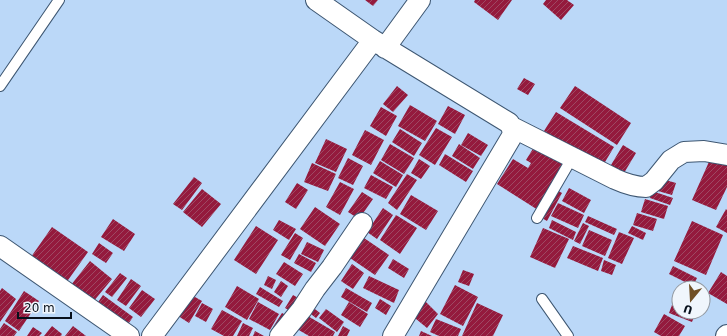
<svg xmlns="http://www.w3.org/2000/svg" width="727" height="336" font-family="'DejaVu Sans',sans-serif">
<defs>
<pattern id="building-hatch" width="6" height="6" patternUnits="userSpaceOnUse"><rect width="6" height="6" fill="#941a3d"/><path d="M-1 1l2-2M0 6l6-6M5 7l2-2" fill="none" stroke="#9e4963"/></pattern>
</defs>
<rect width="100%" height="100%" fill="#bbd8f8"/>
<path fill="url(#building-hatch)" d="M365,0H378L373,6Z
M475,0H512L498,20L474,2Z
M546,0H567L574,5L561,20L543,4Z
M524,78L535,84L528,95L517,89Z
M397,86L408,95L393,112L383,104Z
M575,86L631,123L617,145L560,108Z
M410,105L437,121L425,141L398,126Z
M448,106L465,115L455,134L438,124Z
M381,107L397,116L386,136L370,126Z
M556,112L614,147L602,167L544,131Z
M436,128L452,137L435,165L419,155Z
M400,129L422,143L414,156L392,142Z
M365,130L384,140L371,165L352,155Z
M468,133L488,145L481,156L461,145Z
M326,139L347,149L336,172L315,163Z
M390,144L414,158L404,174L381,160Z
M459,144L480,158L473,169L452,156Z
M623,145L636,153L624,173L611,165Z
M534,147L568,163L538,210L497,184L513,159L528,168L531,163L526,160Z
M445,154L473,171L466,182L439,165Z
M712,155L727,162V187L716,210L692,200Z
M348,158L363,166L353,185L338,178Z
M419,159L430,166L421,179L411,173Z
M380,161L403,175L396,187L373,173Z
M312,163L336,174L328,191L304,182Z
M407,174L417,180L397,210L388,203Z
M371,175L393,187L386,199L364,188Z
M194,177L202,183L182,210L173,204Z
M662,179L676,183L672,195L658,191Z
M340,182L354,189L340,215L326,207Z
M297,183L308,190L296,209L285,202Z
M569,188L591,200L584,213L562,201Z
M202,189L221,204L202,227L183,212Z
M555,189L562,193L547,221L540,217Z
M652,191L673,198L670,205L650,198Z
M362,192L373,199L359,219L348,212Z
M411,195L438,211L426,230L400,214Z
M645,199L668,206L664,219L641,212Z
M558,203L584,215L578,228L551,216Z
M315,207L340,224L325,246L300,229Z
M383,208L393,215L377,239L367,232Z
M726,209L727,210V233L716,227Z
M637,213L657,219L653,231L633,225Z
M396,215L417,228L400,254L380,240Z
M588,216L617,229L614,235L585,222Z
M113,219L135,234L124,251L101,237Z
M279,220L296,229L289,240L273,230Z
M552,220L576,232L573,240L549,228Z
M692,221L723,235L706,275L674,261Z
M583,223L589,226L580,244L574,241Z
M256,226L278,240L256,274L234,260Z
M632,226L646,233L643,240L628,233Z
M52,227L88,252L66,283L31,257Z
M543,228L569,239L555,268L530,257Z
M589,230L612,240L605,256L582,246Z
M619,232L634,238L622,264L608,258Z
M295,233L303,238L290,260L281,255Z
M364,238L389,255L375,275L350,258Z
M307,242L324,250L318,262L301,254Z
M99,243L113,253L106,263L92,254Z
M573,246L603,258L598,271L567,258Z
M299,254L316,263L311,272L294,263Z
M393,259L409,269L404,278L388,268Z
M604,260L616,265L612,275L601,271Z
M90,261L112,279L93,302L71,285Z
M284,262L303,274L295,286L276,274Z
M352,264L364,273L353,289L341,281Z
M673,266L697,278L693,286L669,274Z
M463,270L474,274L469,286L458,282Z
M721,272L727,276V304L708,293Z
M120,273L127,278L112,297L105,292Z
M268,276L276,280L272,289L264,285Z
M369,276L399,290L394,303L363,288Z
M131,279L141,286L126,306L117,300Z
M281,281L288,286L281,297L274,292Z
M455,285L478,297L463,326L440,314Z
M237,286L259,299L247,320L225,307Z
M679,286L683,288H679V312H696L692,322L669,313Z
M260,287L283,301L279,307L256,294Z
M2,288L16,299L0,322V291Z
M346,288L372,303L367,312L341,297Z
M142,290L155,299L141,317L129,308Z
M24,291L39,301L19,331L5,321Z
M188,293L202,301L189,323L175,314Z
M103,295L133,317L124,330L94,308Z
M293,295L300,299L292,312L285,308Z
M380,299L391,306L386,315L375,308Z
M424,300L438,314L427,328L410,314Z
M258,302L279,314L270,330L249,319Z
M349,302L368,314L360,327L341,315Z
M202,303L213,309L206,322L195,316Z
M477,303L503,315L493,336H462Z
M311,306L320,313L316,318L307,311Z
M326,309L344,322L337,332L319,318Z
M222,310L242,321L233,336H224L211,329Z
M282,313L288,316L278,331L273,327Z
M664,314L685,326L679,336H661L654,332Z
M306,315L335,332L333,336H309L297,329Z
M436,319L461,329L458,336H439L430,332Z
M4,323L17,332L14,336H0V329Z
M243,323L253,328L249,336H237Z
M52,326L62,334L61,336H44Z
M73,326L86,336H65Z
M343,326L350,330L347,336H338Z
M33,327L42,333L39,336H27Z
M255,331L264,336H253Z
M421,331L432,336H419Z"/>
<g fill="none" stroke-linecap="round" stroke-linejoin="round">
<g stroke="#3e5772" stroke-width="12">
<path id="service" d="M0,86L59,0
M537,218L572,158
M542,299L568,336"/>
</g>
<g stroke="#3e5772" stroke-width="22">
<path id="minor" d="M316,0L373,40L509,123C512,128 513,130 512,136L393,336
M385,48L420,0
M512,127L615,179C626,184 635,187 646,187L654,181L671,160L684,152L704,151L727,155
M0,246L129,336
M152,336L373,40
M280,336L302,309L315,289L332,267L362,223
M726,336L727,335"/>
</g>
<use href="#service" stroke="#fff" stroke-width="10"/>
<use href="#minor" stroke="#fff" stroke-width="20"/>
</g>
<g transform="translate(691 300) rotate(198)"><circle r="19" fill="#f0f6fc" stroke="#939aa2"/>
<path d="M0-3L7 15L0 10L-7 15Z" fill="#705026"/>
<text y="-6" font-size="11" font-weight="bold" text-anchor="middle" fill="#07101b">U</text>
</g>
<path d="M18 312v6h53v-6" fill="none" stroke="#07101b" stroke-width="2"/>
<text x="24" y="312" font-size="12" fill="#07101b" stroke="#f0f6fc" stroke-width="3" paint-order="stroke">20 m</text>
</svg>
